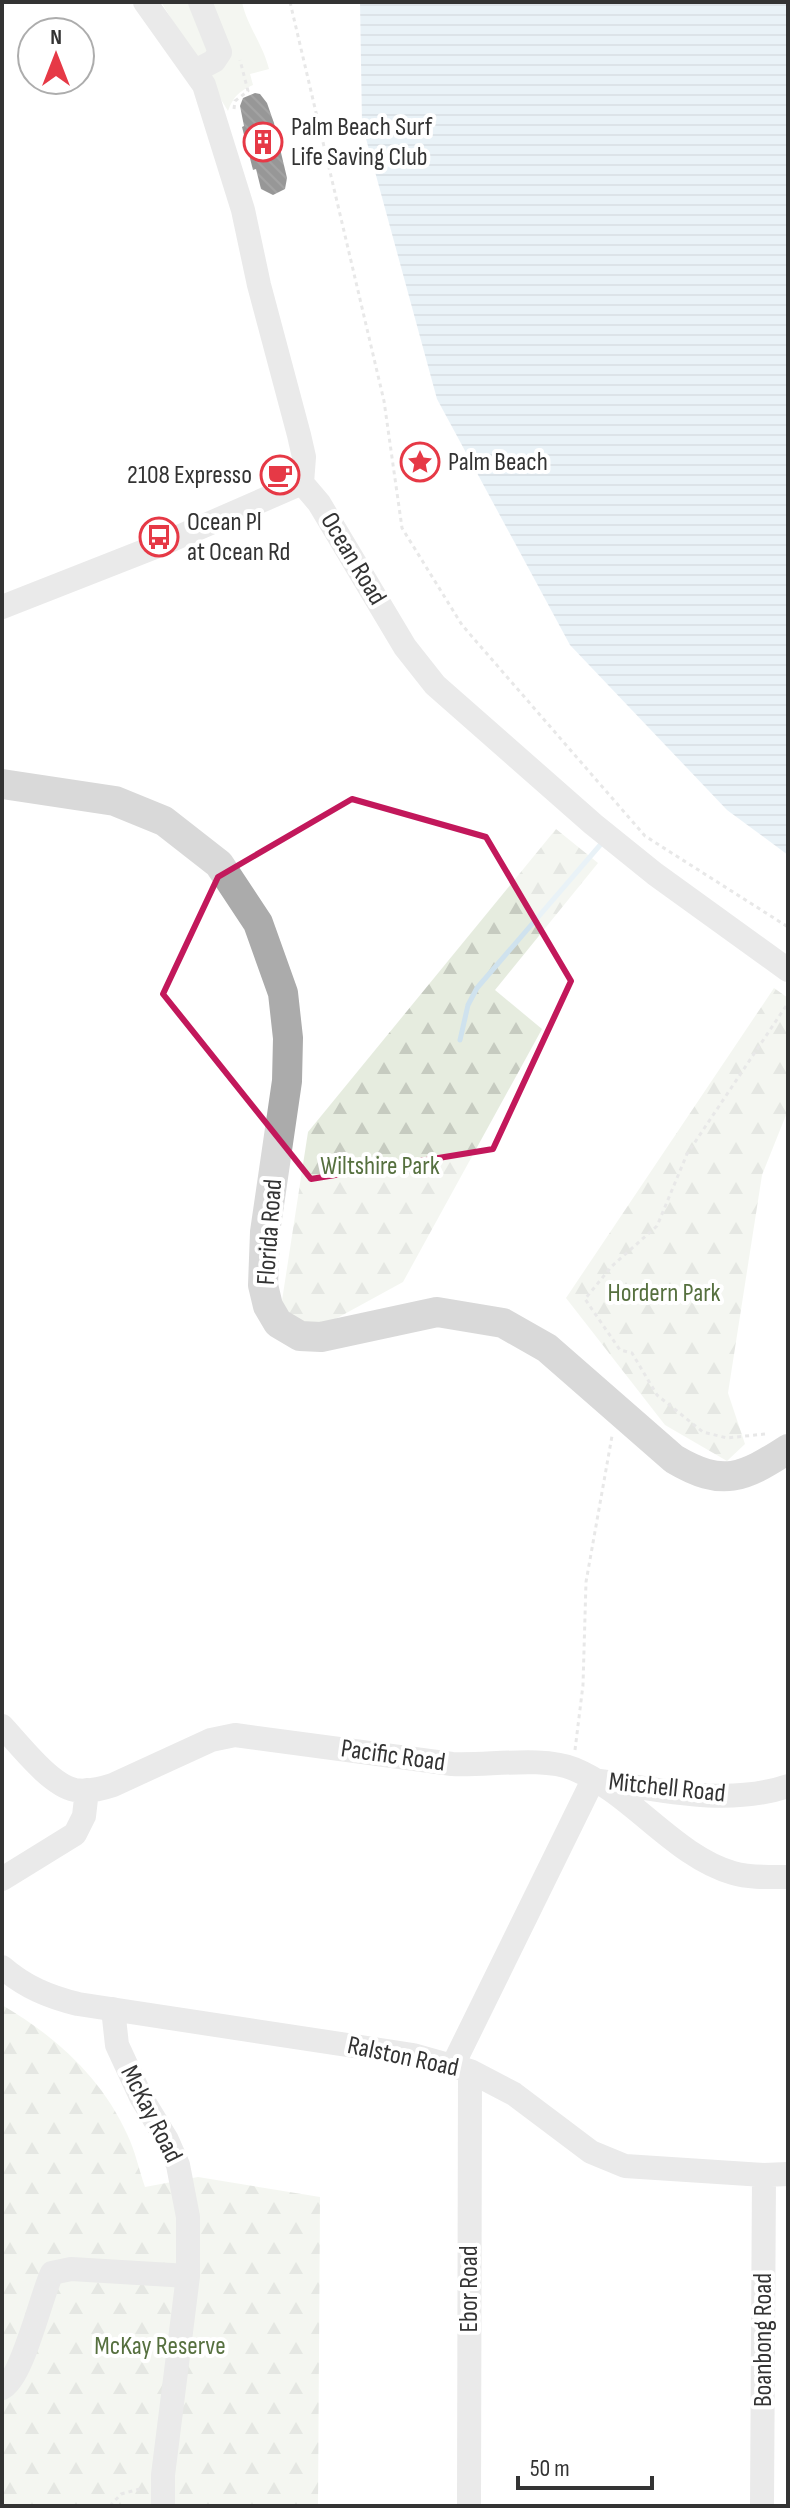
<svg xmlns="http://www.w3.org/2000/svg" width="790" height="2508" font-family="'Sofia Sans Condensed',sans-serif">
<defs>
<pattern id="forest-firs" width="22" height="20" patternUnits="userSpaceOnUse" patternTransform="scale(2)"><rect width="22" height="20" fill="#e6ecdf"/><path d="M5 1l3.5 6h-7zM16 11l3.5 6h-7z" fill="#c6cbc0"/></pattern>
<pattern id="water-rules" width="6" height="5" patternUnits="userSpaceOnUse" patternTransform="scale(2)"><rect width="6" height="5" fill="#cfe2ee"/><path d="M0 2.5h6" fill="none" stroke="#b2c2cd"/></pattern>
<pattern id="building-back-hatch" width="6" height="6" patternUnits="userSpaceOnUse" patternTransform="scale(2)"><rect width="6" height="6" fill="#1a1a1a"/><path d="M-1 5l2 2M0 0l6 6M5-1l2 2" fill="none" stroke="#333"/></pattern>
</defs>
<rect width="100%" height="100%" fill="#fff"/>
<path fill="url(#forest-firs)" d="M556,829L598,863L495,990L542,1029L403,1282L297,1340L277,1333L308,1132Z
M774,988L788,998V1110L762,1175L728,1393L745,1444L727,1461L665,1425L566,1298Z
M2,2005C54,2035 102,2078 127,2134C135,2150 139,2170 145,2187L198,2177L320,2197L318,2506H2Z"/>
<path fill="#e6ecdf" d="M161,2H242C247,26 263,44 269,69L250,74L253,85C239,91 233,97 228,111Z"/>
<path fill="url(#water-rules)" d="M360,2H788V855L727,810L570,645L437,399L362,124Z"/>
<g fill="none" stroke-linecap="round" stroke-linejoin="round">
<path stroke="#cfe2ee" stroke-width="5" d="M460,1040L468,1005L477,988L601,844"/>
</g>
<path fill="url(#building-back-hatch)" d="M255,93L260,94L267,103L274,123L287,178L285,189L273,195L261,189L256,169L253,170L242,127L244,126L240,106L243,98Z"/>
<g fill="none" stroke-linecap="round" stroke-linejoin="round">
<path stroke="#cdcdcd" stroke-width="3" stroke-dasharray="4 4" stroke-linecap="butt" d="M290,2L384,401L402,528L462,625L645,836L788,927
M234,109L235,101L248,91L240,60
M765,1434L727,1438L703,1432L657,1395L632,1353L620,1350L585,1299L612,1266L657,1226L687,1154L788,1003
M575,1750L583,1685L586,1582L612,1436
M110,2506L121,2494L144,2488"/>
<path stroke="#d0d0d0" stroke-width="24" d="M145,2L204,85L243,210L259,285L299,435L304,457L302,483
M195,71L214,61L220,52L200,2
M302,483L319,503L405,647L435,685L593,824L655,874L788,970
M2,607L160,545L302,483
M2,1726C19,1744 50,1785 75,1790C87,1792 101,1789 113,1785L211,1740L235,1735L452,1764C486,1766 544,1756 574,1769C632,1793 674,1856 733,1873C750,1878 770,1877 788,1877
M2,1879L75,1834L84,1816L87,1790
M2,1967C25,1987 49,1997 78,2004L413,2055L470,2071L514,2094L591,2152L625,2166L764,2175L788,2174
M113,2009L117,2045L141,2097L167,2140L178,2165L188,2217V2276L163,2475V2506
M453,2065L593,1780C656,1789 726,1807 788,1786
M2,2388C22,2380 41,2296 52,2273L71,2269L188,2276
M469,2506L470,2071
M762,2506L764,2175"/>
<path stroke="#ababab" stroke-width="30" d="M2,784L115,801L164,821L219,864L258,923L283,993L288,1038L287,1081L265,1232L263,1285L268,1306L278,1323L300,1336L321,1337L437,1312L503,1323L547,1348L674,1459C723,1488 743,1478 788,1449"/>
</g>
<path d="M0 0H790V2508H0ZM352,799L486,837L571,981L493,1149L311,1179L163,994L218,877Z" fill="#fff" fill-opacity=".55" fill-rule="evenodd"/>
<path fill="none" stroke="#c2185b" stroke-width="6" stroke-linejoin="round" d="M352,799L486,837L571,981L493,1149L311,1179L163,994L218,877Z"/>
<defs>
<g id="building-ring" transform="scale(2)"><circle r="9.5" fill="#fff" stroke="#e63946" stroke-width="1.5"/><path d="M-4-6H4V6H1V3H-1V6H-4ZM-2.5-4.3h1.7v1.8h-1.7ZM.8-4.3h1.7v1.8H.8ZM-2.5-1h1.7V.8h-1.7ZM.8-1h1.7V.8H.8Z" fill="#e63946"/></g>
<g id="sight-ring" transform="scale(2)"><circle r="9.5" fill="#fff" stroke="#e63946" stroke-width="1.5"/><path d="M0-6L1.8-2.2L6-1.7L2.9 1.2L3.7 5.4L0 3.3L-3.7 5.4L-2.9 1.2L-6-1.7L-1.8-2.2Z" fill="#e63946"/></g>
<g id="cafe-ring" transform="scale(2)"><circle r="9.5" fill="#fff" stroke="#e63946" stroke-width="1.5"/><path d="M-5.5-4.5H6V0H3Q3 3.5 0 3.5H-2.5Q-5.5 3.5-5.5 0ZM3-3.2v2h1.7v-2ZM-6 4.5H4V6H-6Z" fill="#e63946"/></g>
<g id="bus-ring" transform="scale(2)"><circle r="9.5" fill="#fff" stroke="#e63946" stroke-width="1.5"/><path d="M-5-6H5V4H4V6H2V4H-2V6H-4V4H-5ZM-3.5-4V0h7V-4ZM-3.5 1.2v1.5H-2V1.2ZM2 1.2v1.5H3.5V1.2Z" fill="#e63946"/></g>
</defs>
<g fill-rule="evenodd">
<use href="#building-ring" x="263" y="142"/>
<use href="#sight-ring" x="420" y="462"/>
<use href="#cafe-ring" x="280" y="475"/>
<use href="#bus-ring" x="159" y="537"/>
</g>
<g text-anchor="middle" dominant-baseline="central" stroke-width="8" stroke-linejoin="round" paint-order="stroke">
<g font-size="26" fill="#333" stroke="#fff" text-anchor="start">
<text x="291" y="127">Palm Beach Surf<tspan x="291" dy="30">Life Saving Club</tspan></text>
<text x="448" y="462">Palm Beach</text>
<text x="252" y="475" text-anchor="end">2108 Expresso</text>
<text x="187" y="522">Ocean Pl<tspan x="187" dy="30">at Ocean Rd</tspan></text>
</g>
<g font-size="26" fill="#333" stroke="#fff">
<text transform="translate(353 559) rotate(59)">Ocean Road</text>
<text transform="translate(270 1232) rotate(-86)">Florida Road</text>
<text transform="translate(393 1756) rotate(8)">Pacific Road</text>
<text transform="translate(667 1788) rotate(6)">Mitchell Road</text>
<text transform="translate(403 2057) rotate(12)">Ralston Road</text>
<text transform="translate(151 2114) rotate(63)">McKay Road</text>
<text transform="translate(469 2289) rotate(-90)">Ebor Road</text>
<text transform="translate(763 2340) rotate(-90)">Boanbong Road</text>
</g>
<g font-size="26" fill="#56703f" stroke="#fff">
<text x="380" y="1166">Wiltshire Park</text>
<text x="664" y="1293">Hordern Park</text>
<text x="160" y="2346">McKay Reserve</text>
</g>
</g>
<rect width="790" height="2508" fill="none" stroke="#333333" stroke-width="8"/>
<g transform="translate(56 56)"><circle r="38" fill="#ffffff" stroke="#adadad" stroke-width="2"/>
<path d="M0-6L14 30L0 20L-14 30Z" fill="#e63946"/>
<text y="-12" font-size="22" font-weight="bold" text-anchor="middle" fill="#333333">N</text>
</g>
<path d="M518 2476v12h134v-12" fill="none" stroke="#333333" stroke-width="4"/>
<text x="530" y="2476" font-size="24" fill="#333333" stroke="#ffffff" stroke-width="6" paint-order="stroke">50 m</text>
</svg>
